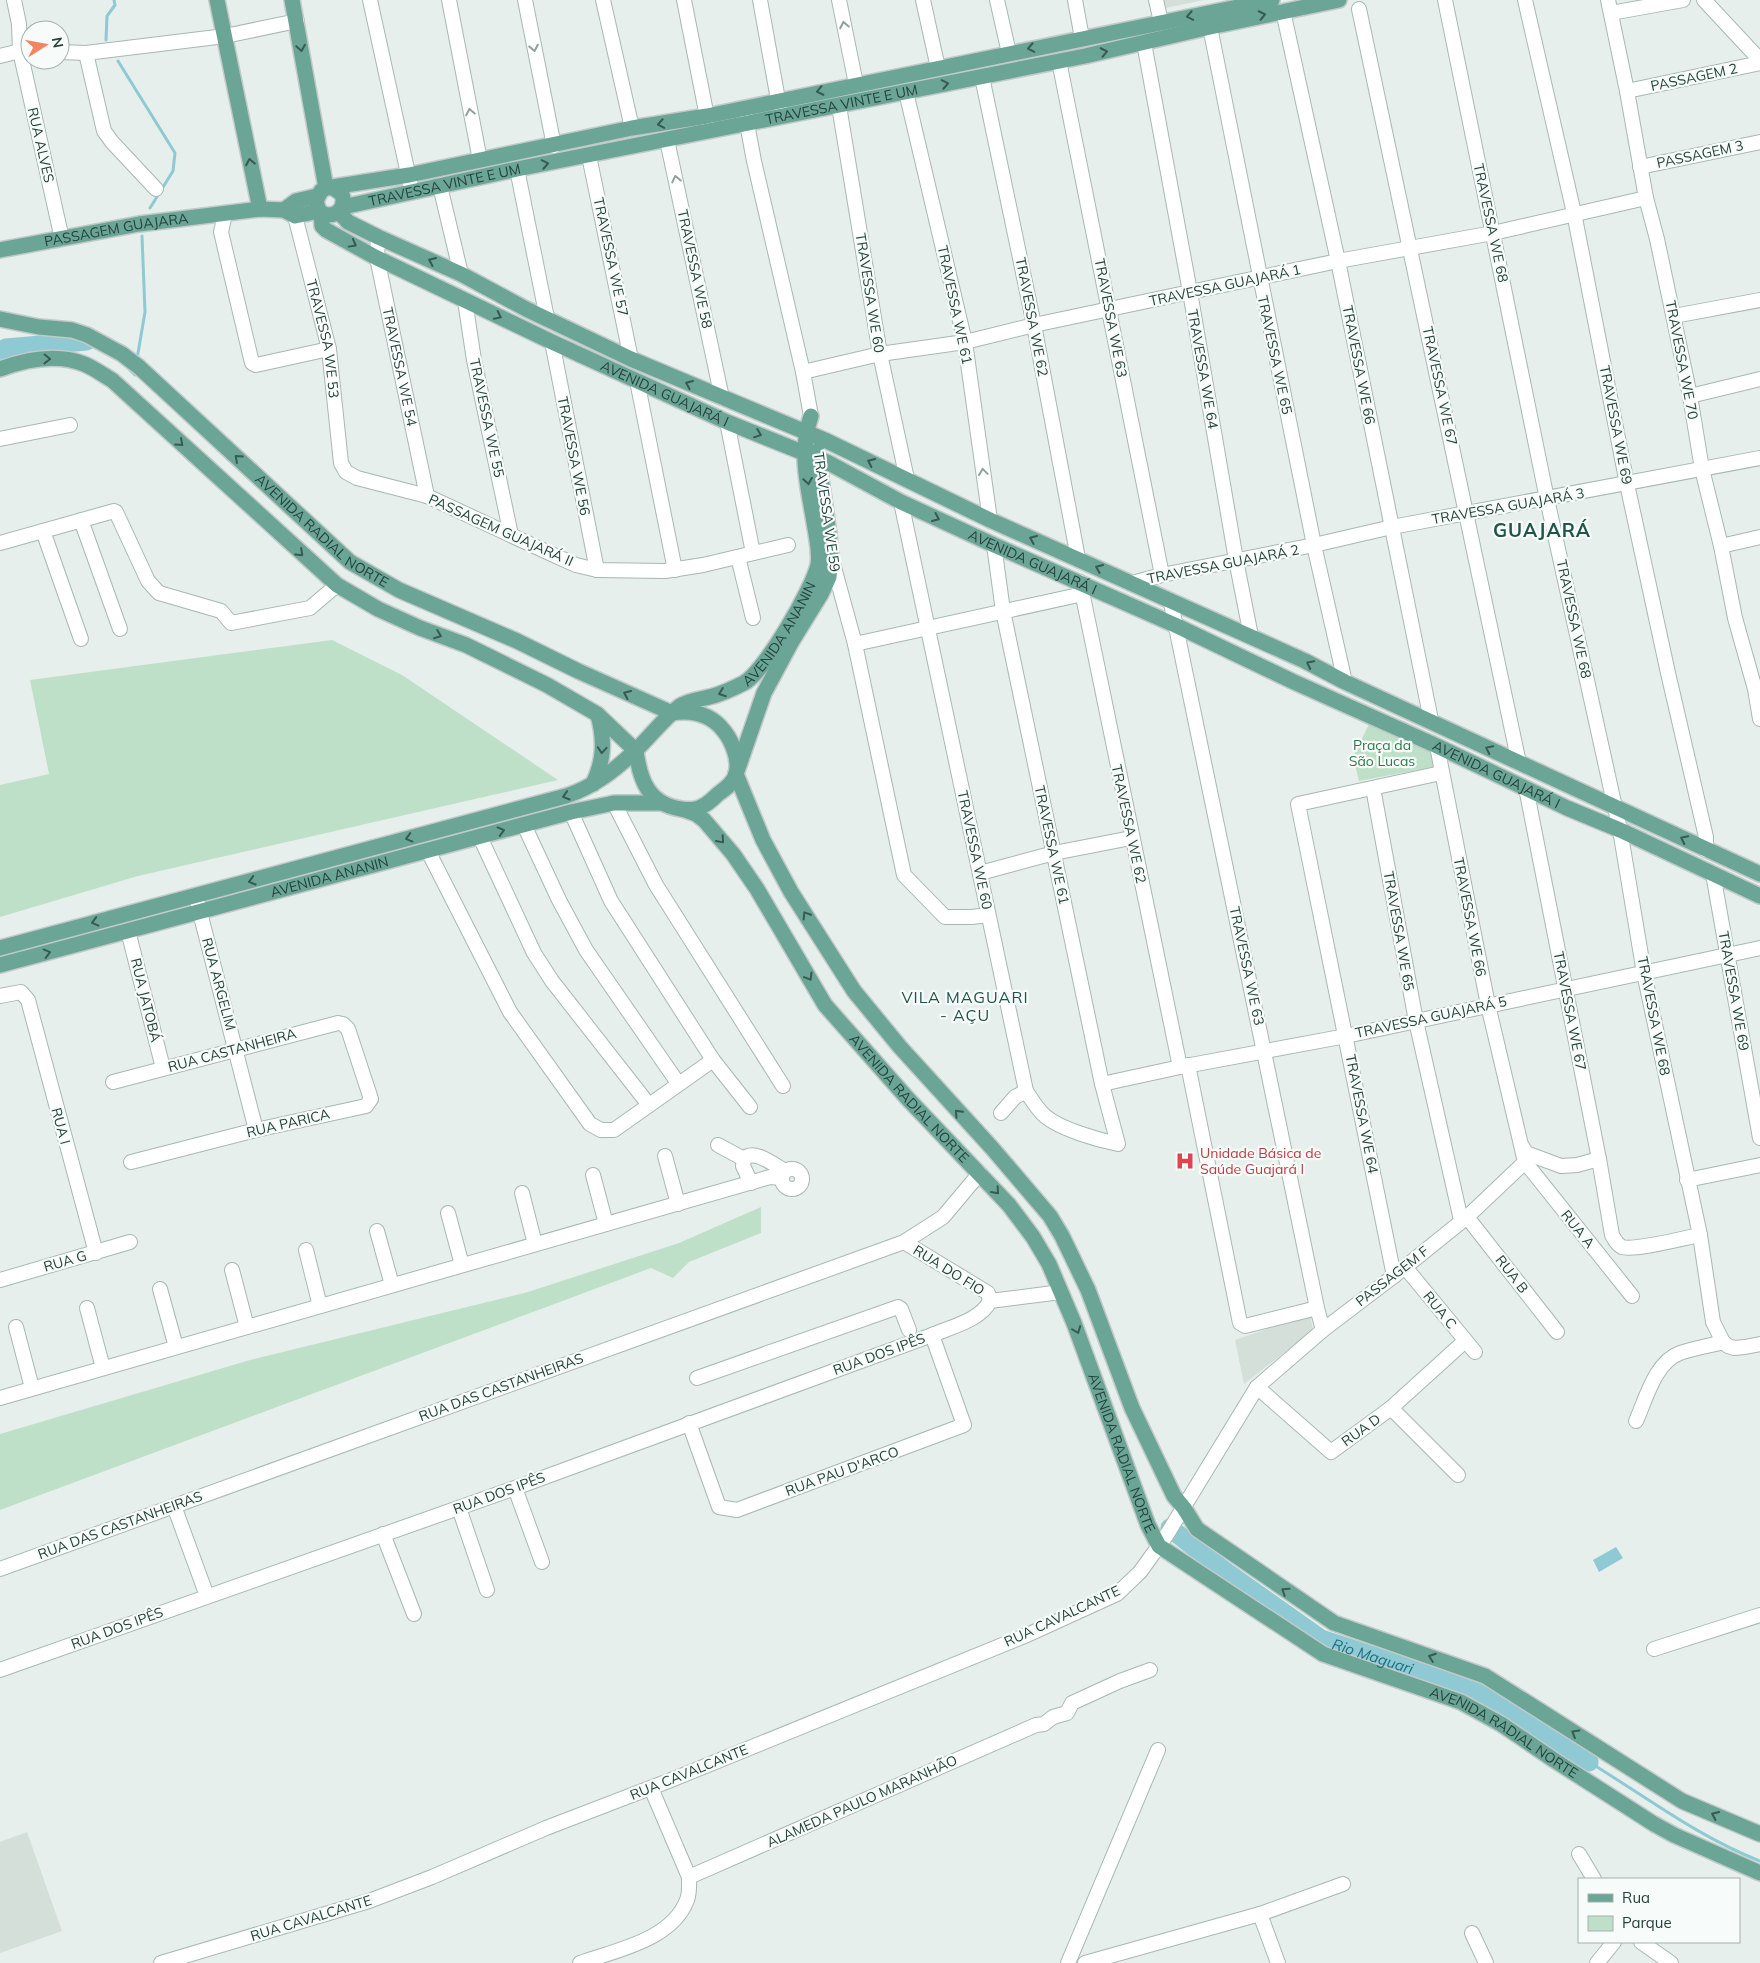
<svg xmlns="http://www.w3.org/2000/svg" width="1760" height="1963" font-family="Mulish,sans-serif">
<rect width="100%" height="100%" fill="#e6efeb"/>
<path fill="#d4dfda" d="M1160,0H1204L1161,9Z
M1310,1314L1313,1330L1244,1384L1235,1340Z
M27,1832L62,1931L0,1953V1842Z"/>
<path fill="#bfe0c8" d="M332,640L402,675L558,780L138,876L0,917V785L49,774L30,680Z
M1370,722L1431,749L1433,767L1359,781L1353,757Z
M761,1207V1233L689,1262L673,1278L651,1268L0,1510V1434L250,1360L528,1292L679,1243Z"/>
<path fill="#8ec9d4" d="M1616,1547L1623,1558L1599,1572L1593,1560Z"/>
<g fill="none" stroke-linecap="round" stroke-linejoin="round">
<path stroke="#8ec9d4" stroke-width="3" d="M106,40L107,16L115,5L114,0
M118,61L175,153L173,171L150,208
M137,359L145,312L142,236
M127,367L135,375
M1589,1762C1645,1796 1698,1837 1760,1861"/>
<g stroke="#8ec9d4" stroke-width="19">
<path d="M0,351L6,348L87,341"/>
<path id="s1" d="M1170,1528L1222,1569L1321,1639L1476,1689L1517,1717L1589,1762"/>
</g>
<g stroke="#a8b8b2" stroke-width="16">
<g id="minor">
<path d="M14,0L19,24L20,51L62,239"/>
<path d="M370,0L412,192"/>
<path d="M449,0L480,160"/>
<path d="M525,0L554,146"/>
<path d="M603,0L632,128"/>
<path d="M684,0L709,127"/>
<path d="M760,0L781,116"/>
<path d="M839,0L856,84"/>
<path d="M923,0L938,68"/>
<path d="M997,0L1009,53"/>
<path d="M1075,0L1082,38"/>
<path d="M1156,0L1161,22"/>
<path d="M1445,0L1547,499L1620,830L1644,973L1700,1235L1713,1322L1723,1342L1728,1346L1734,1348L1745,1347L1760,1344"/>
<path d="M1525,0L1574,213L1627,484L1668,673L1706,837V850"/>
<path d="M1608,0L1627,91L1646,198L1657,239L1690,396L1702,469L1721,546L1735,618L1755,689L1760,719"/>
<path d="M1704,0L1760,60"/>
<path d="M1359,9L1519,763"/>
<path d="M1283,11L1338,261L1431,720"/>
<path d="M1611,13L1683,0"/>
<path d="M1210,27L1314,545L1345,682"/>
<path d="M1144,43L1190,292L1236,560L1251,636"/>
<path d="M60,52L86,53L225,36L297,21"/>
<path d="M86,53L104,131L112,142L156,189"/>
<path d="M0,56L20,51H29"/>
<path d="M1059,61L1162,575"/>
<path d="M982,77L1034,325L1078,558"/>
<path d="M1627,91L1760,63"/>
<path d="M906,92L965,342L990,520"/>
<path d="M839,106L880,354L907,479"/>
<path d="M745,113L754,161L803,372L811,416"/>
<path d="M667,140L722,398"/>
<path d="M589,156L631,359"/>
<path d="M1640,167L1760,142"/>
<path d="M517,169L547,318"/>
<path d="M440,186L461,274"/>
<path d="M225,214L221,232L252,363L256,365L329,349"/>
<path id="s2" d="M295,216L329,349L341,463L346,472L357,478L427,496L547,552L576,565L597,570L665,571L703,565L788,545"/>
<path id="s3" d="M378,237L377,258L427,496"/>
<path d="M465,301L474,360L511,535"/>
<path d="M1674,316L1760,300"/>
<path d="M552,342L597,570"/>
<path d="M803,372L880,354L965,342L1034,325L1190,292L1338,261L1493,233L1646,198"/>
<path d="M637,381L675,570"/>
<path d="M1690,396L1760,379"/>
<path d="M727,422L753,553"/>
<path d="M0,439L70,425"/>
<path d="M901,502L1026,1091C1032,1100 1037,1109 1045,1116C1060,1129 1098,1140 1118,1144L1102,1084L1003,611L994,545"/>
<path d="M81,520L120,629"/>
<path d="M43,531L81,639"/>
<path d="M0,543L114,511L116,512L148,581L159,593L221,611L231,623L310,608L337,585"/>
<path d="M1721,546L1760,537"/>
<path d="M738,557L753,618"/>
<path d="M832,560L855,644L904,875L945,917H972L988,915"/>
<path d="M1080,582L1180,1067"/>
<path d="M1132,583L1162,575L1314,545L1392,527L1760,458"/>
<path d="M1171,603L1317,1308L1323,1330"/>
<path d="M855,644L1083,594"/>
<path d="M1437,746L1488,1005L1525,1162L1632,1296"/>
<path d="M1373,788L1416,1021L1461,1220"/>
<path d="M1526,788L1599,1159L1612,1235C1615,1240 1616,1244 1622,1247C1634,1251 1684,1238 1700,1235"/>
<path d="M614,803L656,885L783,1086"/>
<path d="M571,812L611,901L713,1060L750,1107"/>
<path d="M524,825L559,900L586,950L678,1083"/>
<path d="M480,837L534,953L552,981L649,1105"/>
<path d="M428,851L510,1012L590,1124L601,1130H614L713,1060"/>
<path d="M980,873L1054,853L1131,838"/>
<path d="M1713,874L1760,1138"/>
<path d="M197,901L256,1130"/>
<path d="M128,931L163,1068"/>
<path d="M0,996L21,992L28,1000L96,1253"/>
<path d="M1188,1065L1240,1323L1245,1326L1317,1308"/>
<path d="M113,1082L338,1023L343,1024L348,1029L371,1099L366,1106L256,1130L131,1162"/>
<path d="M1102,1084L1180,1067L1346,1036L1760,948"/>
<path d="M1001,1113L1015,1097L1026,1091"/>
<path d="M718,1145L744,1159"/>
<path d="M1522,1146L1526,1153L1561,1166L1577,1165L1599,1159"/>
<path d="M665,1156L678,1204"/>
<circle cx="792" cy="1179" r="10"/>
<path d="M593,1175L606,1224"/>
<path d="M1687,1180L1760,1165"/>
<path d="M751,1183L743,1166L744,1159C754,1148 774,1165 785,1171"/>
<path d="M522,1193L535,1244"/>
<path d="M448,1213L462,1265"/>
<path d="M1467,1217L1557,1332"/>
<path d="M377,1231L392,1285"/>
<path d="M904,1242L988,1293L990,1301"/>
<path d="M306,1250L320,1306"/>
<path d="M1405,1267L1475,1352"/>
<path d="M232,1270L247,1327"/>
<path d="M1394,1276L1298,804L1441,773"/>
<path d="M0,1280L130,1242"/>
<path d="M160,1289L176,1347"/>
<path d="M990,1301L1061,1292"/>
<path d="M87,1308L103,1368"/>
<path d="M16,1327L32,1388"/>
<path d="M697,1378L898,1307L901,1309L909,1330"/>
<path d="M1257,1387L1331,1452L1391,1408L1465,1341"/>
<path d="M0,1398L770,1177L781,1178"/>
<path d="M1391,1408L1458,1475"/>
<path d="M1636,1421C1646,1399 1655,1362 1680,1353C1694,1348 1709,1346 1723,1342"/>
<path d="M689,1423L719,1507L737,1510L964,1425L932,1335"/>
<path d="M515,1488L542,1562"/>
<path d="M174,1506L207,1596"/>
<path d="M459,1508L487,1590"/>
<path d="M383,1534L414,1614"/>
<path d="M0,1569L904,1242L943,1217L980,1173"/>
<path d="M1654,1649L1760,1615"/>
<path d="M0,1670L515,1488L932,1335C951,1327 981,1320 990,1301"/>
<path d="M1579,1854L1594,1879"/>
<path d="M689,1877L1036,1725L1044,1724L1053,1717L1067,1713L1072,1703L1120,1681L1150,1670"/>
<path d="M1260,1914L1278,1963"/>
<path d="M1472,1933L1486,1963"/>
<path d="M1641,1942L1671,1963"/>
<path d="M161,1963L369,1901L432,1877L546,1828L671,1780L1027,1635L1117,1594L1140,1572L1166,1536L1257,1387L1323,1330L1394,1276L1467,1217L1525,1162"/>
<path d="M580,1963C616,1950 672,1940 687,1900C690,1892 689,1884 689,1877L651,1788"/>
<path d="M1068,1963L1158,1750"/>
<path d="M1085,1963L1260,1914L1343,1884"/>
<path d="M1597,1963L1614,1942"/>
</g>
</g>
<g stroke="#c2cac8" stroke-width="18">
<g id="major">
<path d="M217,0L260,209"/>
<path d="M292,0L326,188"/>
<path d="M332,187L342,194C347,210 333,221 319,211L316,201L321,191L326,188L409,175L632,128L707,116L1272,0"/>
<path id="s4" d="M343,207L517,169L1085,56L1210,27L1339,0"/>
<path d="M284,210L296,201L317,196"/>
<path d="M339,212L348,222L378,237L461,274L526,309L631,359L827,441L990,520L1305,661L1345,682L1760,874"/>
<path id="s5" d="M321,213L322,226L326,230L377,258L552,342L727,422L829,463L901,502L994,545L1175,625L1294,682L1437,746L1567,808L1620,830L1760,896"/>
<path id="s6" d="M0,250L139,224L260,209L284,210L295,216L319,211"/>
<path id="s7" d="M0,319L39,327L72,330L87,335L122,354L139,367L350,562L399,590L517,641L578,671L672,713"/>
<path d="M0,369C27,359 57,353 84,364C94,368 103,375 112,380L337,585L378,609L420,628L466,645L547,685L597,714L636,751"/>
<path d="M636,751C640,780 648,804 681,809C688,810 697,810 703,806C709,803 714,798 718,794C725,789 734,783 736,774C740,760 732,741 724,731C711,714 692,710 672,713"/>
<path d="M736,774L763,840L791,892L854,991L900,1047L992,1148L1050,1216L1062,1236L1088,1290L1132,1408L1174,1496L1184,1508L1197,1529L1334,1623L1485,1676L1682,1801L1760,1834"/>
<path d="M736,774L764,693L792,641L821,594L829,577L831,559L829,534L817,451"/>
<path d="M593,784C604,761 605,740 598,715"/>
<path id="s8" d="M685,810L696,814L704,820L733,854L757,889L825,1005L908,1099L1009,1205L1033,1237L1049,1264L1074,1323L1148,1525L1159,1546L1323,1654L1461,1702L1501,1724L1554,1760L1654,1824L1674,1835L1760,1873"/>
<path id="s9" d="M0,948L566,796C593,787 614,771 635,751C651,736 663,719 680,706C688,700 703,699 713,696C724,693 734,688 744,683C765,671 812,590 818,565C820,554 817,540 815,528C809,490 798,454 811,416"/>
<path id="s10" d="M0,965L571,812L614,803H662"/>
</g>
</g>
<use href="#minor" stroke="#fff" stroke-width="14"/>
<use href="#major" stroke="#6aa596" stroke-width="15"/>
</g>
<defs><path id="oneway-chevron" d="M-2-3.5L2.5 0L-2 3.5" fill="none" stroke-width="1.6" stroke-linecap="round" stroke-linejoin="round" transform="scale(1.25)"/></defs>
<g stroke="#365b51">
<use href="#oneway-chevron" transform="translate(1262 15) rotate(-12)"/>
<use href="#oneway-chevron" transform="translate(1190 16) rotate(169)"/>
<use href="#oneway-chevron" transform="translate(301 48) rotate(80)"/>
<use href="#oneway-chevron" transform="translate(1031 48) rotate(169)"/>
<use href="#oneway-chevron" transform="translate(1104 52) rotate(-12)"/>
<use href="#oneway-chevron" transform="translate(945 84) rotate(-11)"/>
<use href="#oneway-chevron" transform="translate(820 91) rotate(168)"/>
<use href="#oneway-chevron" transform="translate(661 124) rotate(170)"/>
<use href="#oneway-chevron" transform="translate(250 162) rotate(-101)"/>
<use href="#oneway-chevron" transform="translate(545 164) rotate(-11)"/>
<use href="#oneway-chevron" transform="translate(353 244) rotate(29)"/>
<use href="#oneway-chevron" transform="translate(432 261) rotate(-156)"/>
<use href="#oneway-chevron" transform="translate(498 316) rotate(26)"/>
<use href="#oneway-chevron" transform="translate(47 359) rotate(1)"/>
<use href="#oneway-chevron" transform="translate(689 384) rotate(-157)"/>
<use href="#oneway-chevron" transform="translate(758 434) rotate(21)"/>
<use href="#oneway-chevron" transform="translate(180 443) rotate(42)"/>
<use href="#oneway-chevron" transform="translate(238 458) rotate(-138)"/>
<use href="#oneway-chevron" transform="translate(871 462) rotate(-155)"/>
<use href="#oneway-chevron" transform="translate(808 481) rotate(81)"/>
<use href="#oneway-chevron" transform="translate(936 518) rotate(24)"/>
<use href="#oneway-chevron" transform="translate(1033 539) rotate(-157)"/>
<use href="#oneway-chevron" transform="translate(300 553) rotate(43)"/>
<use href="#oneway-chevron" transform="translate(1099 568) rotate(-156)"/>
<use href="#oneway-chevron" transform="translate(438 635) rotate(21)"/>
<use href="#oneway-chevron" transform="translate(1310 664) rotate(-153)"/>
<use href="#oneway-chevron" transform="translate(722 693) rotate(160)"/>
<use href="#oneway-chevron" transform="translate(627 694) rotate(-156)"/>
<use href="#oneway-chevron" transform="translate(1489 749) rotate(-154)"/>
<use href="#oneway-chevron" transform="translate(602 750) rotate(94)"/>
<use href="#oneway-chevron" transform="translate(566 796) rotate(163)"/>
<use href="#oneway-chevron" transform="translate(501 831) rotate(-15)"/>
<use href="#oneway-chevron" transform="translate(409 838) rotate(165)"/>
<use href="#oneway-chevron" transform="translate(1684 839) rotate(-154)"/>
<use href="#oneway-chevron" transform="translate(721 840) rotate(49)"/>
<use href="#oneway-chevron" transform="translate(252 881) rotate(164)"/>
<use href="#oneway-chevron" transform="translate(806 915) rotate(-122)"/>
<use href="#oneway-chevron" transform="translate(95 922) rotate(165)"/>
<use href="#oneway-chevron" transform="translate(47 953) rotate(-15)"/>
<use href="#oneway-chevron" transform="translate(809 977) rotate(59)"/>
<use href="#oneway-chevron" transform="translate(958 1113) rotate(-133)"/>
<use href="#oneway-chevron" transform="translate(996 1191) rotate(48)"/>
<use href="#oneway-chevron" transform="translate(1077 1330) rotate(69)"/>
<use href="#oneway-chevron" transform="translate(1285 1591) rotate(-146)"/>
<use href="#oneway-chevron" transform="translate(1432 1657) rotate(-160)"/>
<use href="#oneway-chevron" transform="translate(1575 1733) rotate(-149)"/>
<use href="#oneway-chevron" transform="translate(1715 1815) rotate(-156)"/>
</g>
<g stroke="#92a09c">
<use href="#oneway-chevron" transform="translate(844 25) rotate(-101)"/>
<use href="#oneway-chevron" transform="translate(534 48) rotate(79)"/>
<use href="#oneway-chevron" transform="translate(470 112) rotate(-101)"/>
<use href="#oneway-chevron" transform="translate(676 179) rotate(-102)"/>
<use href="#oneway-chevron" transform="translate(983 472) rotate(-98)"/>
</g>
<defs>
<g id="hospital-bare" transform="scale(1.5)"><path d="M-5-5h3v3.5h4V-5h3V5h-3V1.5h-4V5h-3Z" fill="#e0444e" stroke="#f7fbf9" stroke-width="2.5" paint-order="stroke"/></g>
</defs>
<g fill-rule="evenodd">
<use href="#hospital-bare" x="1185" y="1161"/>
</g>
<g text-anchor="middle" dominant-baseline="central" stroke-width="4.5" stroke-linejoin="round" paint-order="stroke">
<g font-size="14" fill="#24423a" stroke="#f7fbf9">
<text transform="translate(1694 77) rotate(-12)">PASSAGEM 2</text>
<text stroke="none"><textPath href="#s4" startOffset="509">TRAVESSA VINTE E UM</textPath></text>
<text transform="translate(41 145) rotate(77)">RUA ALVES</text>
<text transform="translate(1700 154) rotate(-12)">PASSAGEM 3</text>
<text stroke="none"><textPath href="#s4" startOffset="104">TRAVESSA VINTE E UM</textPath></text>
<text transform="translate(1491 223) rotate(78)">TRAVESSA WE 68</text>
<text stroke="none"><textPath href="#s6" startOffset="118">PASSAGEM GUAJARA</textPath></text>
<text transform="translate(611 257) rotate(78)">TRAVESSA WE 57</text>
<text transform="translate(695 269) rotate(78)">TRAVESSA WE 58</text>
<text transform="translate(1225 285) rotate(-12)">TRAVESSA GUAJARÁ 1</text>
<text transform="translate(870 293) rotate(81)">TRAVESSA WE 60</text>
<text transform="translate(955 305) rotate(78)">TRAVESSA WE 61</text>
<text transform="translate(1032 317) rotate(79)">TRAVESSA WE 62</text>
<text transform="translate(1111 318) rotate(79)">TRAVESSA WE 63</text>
<text stroke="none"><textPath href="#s2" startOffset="126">TRAVESSA WE 53</textPath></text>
<text transform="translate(1275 355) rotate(78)">TRAVESSA WE 65</text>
<text transform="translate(1682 360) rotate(79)">TRAVESSA WE 70</text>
<text transform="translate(1359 365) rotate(79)">TRAVESSA WE 66</text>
<text stroke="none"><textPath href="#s3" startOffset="132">TRAVESSA WE 54</textPath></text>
<text transform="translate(1203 369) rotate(80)">TRAVESSA WE 64</text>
<text transform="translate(1440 386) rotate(78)">TRAVESSA WE 67</text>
<text stroke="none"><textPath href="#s5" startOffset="395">AVENIDA GUAJARÁ I</textPath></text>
<text transform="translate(487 418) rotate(78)">TRAVESSA WE 55</text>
<text transform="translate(1616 425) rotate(79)">TRAVESSA WE 69</text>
<text transform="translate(574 456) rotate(79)">TRAVESSA WE 56</text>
<text transform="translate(1508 506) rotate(-10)">TRAVESSA GUAJARÁ 3</text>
<text transform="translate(827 512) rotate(82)">TRAVESSA WE 59</text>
<text stroke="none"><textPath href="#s7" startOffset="396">AVENIDA RADIAL NORTE</textPath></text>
<text transform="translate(501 530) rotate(24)">PASSAGEM GUAJARÁ II</text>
<text stroke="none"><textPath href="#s5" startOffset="800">AVENIDA GUAJARÁ I</textPath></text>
<text transform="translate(1223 564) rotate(-11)">TRAVESSA GUAJARÁ 2</text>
<text transform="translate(1574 619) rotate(78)">TRAVESSA WE 68</text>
<text stroke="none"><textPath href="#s9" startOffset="862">AVENIDA ANANIN</textPath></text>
<text stroke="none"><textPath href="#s5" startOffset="1310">AVENIDA GUAJARÁ I</textPath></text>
<text transform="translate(1129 824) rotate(78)">TRAVESSA WE 62</text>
<text transform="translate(1052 845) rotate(78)">TRAVESSA WE 61</text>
<text transform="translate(975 850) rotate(78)">TRAVESSA WE 60</text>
<text stroke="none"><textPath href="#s10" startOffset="341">AVENIDA ANANIN</textPath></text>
<text transform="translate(1470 917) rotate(79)">TRAVESSA WE 66</text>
<text transform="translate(1399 931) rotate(80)">TRAVESSA WE 65</text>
<text transform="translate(1247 966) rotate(78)">TRAVESSA WE 63</text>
<text transform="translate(219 984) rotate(75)">RUA ARGELIM</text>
<text transform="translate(1734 991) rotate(80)">TRAVESSA WE 69</text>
<text transform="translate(146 1000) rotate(76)">RUA JATOBÁ</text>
<text transform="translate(1570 1011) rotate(79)">TRAVESSA WE 67</text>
<text transform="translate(1654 1016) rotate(79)">TRAVESSA WE 68</text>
<text transform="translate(1431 1017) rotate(-12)">TRAVESSA GUAJARÁ 5</text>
<text transform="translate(232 1050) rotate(-15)">RUA CASTANHEIRA</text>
<text stroke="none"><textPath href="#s8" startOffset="369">AVENIDA RADIAL NORTE</textPath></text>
<text transform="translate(1362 1114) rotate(79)">TRAVESSA WE 64</text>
<text transform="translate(288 1123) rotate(-13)">RUA PARICA</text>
<text transform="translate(61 1126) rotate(75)">RUA I</text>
<text transform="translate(1578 1229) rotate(51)">RUA A</text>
<text transform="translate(65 1261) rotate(-16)">RUA G</text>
<text transform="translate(949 1270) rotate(32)">RUA DO FIO</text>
<text transform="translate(1512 1274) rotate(52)">RUA B</text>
<text transform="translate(1392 1276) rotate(-38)">PASSAGEM F</text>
<text transform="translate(1440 1310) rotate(51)">RUA C</text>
<text transform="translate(879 1354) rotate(-20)">RUA DOS IPÊS</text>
<text transform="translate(501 1387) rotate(-20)">RUA DAS CASTANHEIRAS</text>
<text transform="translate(1361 1430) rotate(-36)">RUA D</text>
<text stroke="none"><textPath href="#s8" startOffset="789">AVENIDA RADIAL NORTE</textPath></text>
<text transform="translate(842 1471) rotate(-20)">RUA PAU D'ARCO</text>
<text transform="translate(499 1493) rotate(-20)">RUA DOS IPÊS</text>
<text transform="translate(120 1525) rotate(-20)">RUA DAS CASTANHEIRAS</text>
<text transform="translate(1062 1616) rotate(-25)">RUA CAVALCANTE</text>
<text transform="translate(117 1628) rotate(-20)">RUA DOS IPÊS</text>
<text stroke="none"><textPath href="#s8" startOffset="1284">AVENIDA RADIAL NORTE</textPath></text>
<text transform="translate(689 1772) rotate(-22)">RUA CAVALCANTE</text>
<text transform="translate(862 1801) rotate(-24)">ALAMEDA PAULO MARANHÃO</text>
<text transform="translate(311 1918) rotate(-17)">RUA CAVALCANTE</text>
</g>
<g font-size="14" fill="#2d7a4b" stroke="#f7fbf9">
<text x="1382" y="745">Praça da<tspan x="1382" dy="16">São Lucas</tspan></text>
</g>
<g font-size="14" fill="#be3a42" stroke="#f7fbf9" text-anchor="start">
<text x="1200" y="1153">Unidade Básica de<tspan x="1200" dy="16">Saúde Guajará I</tspan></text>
</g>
<g font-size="15" font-style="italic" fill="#1c6f80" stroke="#f7fbf9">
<text stroke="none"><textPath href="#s1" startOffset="242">Rio Maguari</textPath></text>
</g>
<g font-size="16" letter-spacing="1" fill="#1f5548" stroke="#f7fbf9">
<text x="965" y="997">VILA MAGUARI<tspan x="965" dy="18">- AÇU</tspan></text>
</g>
<g font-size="19" font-weight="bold" letter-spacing="1" fill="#1f5548" stroke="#f7fbf9">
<text x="1542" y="530">GUAJARÁ</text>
</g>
</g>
<rect x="1578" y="1878" width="162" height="65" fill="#f7fbf9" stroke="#a3b1ad"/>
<rect x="1588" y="1894" width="25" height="8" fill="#6aa596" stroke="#a3b1ad"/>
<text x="1622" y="1903" font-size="15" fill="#24423a">Rua</text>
<rect x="1588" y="1916" width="25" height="15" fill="#bfe0c8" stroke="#a3b1ad"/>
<text x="1622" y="1928" font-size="15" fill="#24423a">Parque</text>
<g transform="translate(45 45) rotate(79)"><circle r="24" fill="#f7fbf9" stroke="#a3b1ad"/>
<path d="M0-4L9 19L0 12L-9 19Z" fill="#f4845f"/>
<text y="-8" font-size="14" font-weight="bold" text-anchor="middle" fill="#24423a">N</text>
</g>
</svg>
